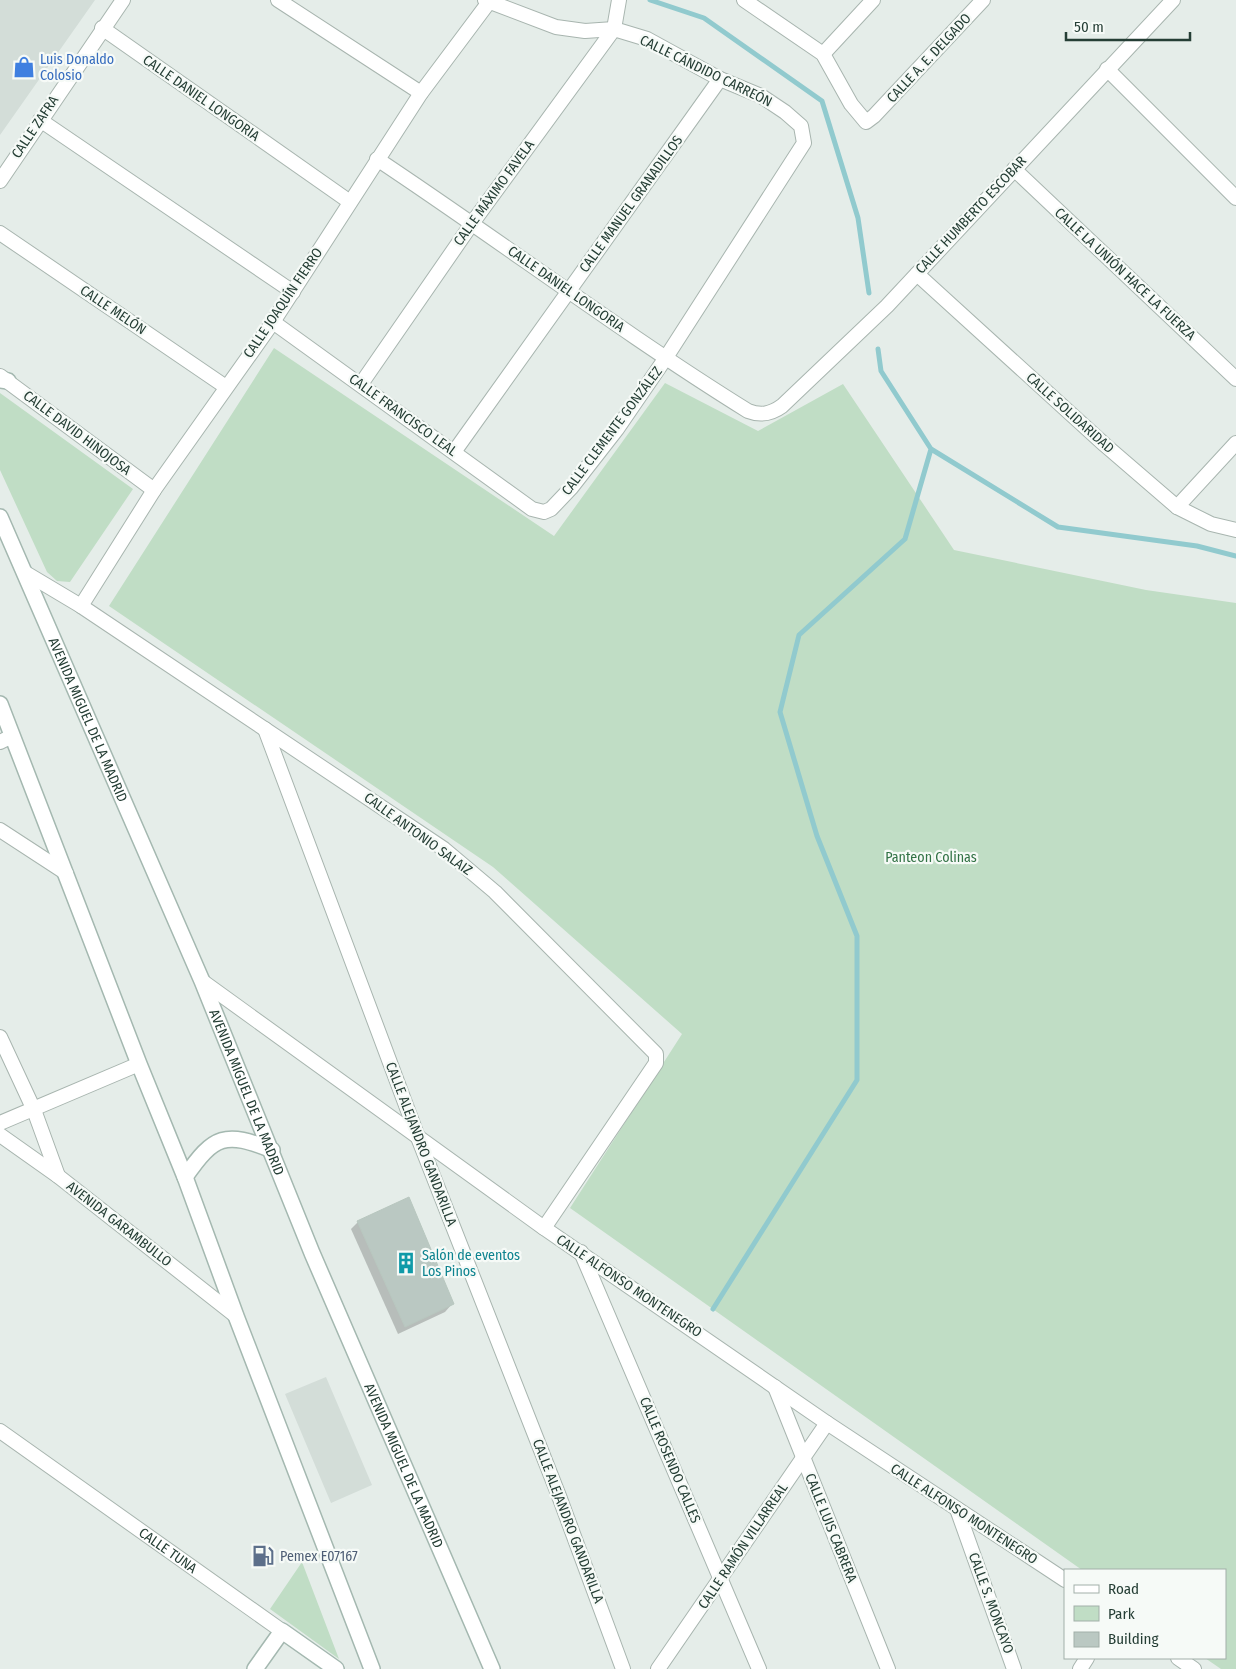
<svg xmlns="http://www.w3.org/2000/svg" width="1236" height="1669" font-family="'Fira Sans Condensed',sans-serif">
<rect width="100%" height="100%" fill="#e5ede9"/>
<path fill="#d3ddd8" d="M0,0H95L0,135Z
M326,1377L372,1485L331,1503L285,1394Z"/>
<path fill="#c0ddc5" d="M274,348L554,536L665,383L758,431L843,384L954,550L1146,590L1236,603V1669H1221L1205,1658H1225V1570H1082L570,1208L682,1034L493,867L109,606Z
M0,393L133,489L70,582L57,581L47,572L0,470Z
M302,1562L339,1659L270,1609Z"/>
<path fill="#0003" d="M358,1222L452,1304L445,1312L398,1334L351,1229Z"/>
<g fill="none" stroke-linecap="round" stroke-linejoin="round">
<path stroke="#91cace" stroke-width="5" d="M650,0L704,18L822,101L858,218L869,293
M878,349L881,371L931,449L1058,527L1197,546L1236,556
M713,1309L857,1080V936L817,836L780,712L799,635L905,539L931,449"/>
</g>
<path fill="#bac8c2" stroke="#b8c7bf" d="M409,1197L454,1304L405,1327L357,1221Z"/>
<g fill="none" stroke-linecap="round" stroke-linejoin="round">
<g stroke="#a8b5af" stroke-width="16">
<g id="street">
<path d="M278,0L421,93"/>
<path d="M744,0L823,54L851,104L866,122L874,116L983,0"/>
<path d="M102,28L350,202"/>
<path d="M823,54L873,0"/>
<path d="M1107,69L1236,198"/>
<path d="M40,120L293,292"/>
<path d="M377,159C502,242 621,332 748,411C761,416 771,414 782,406L887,306L1173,0"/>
<path d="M1014,169L1236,379"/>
<path d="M0,181L123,0"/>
<path d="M0,233L226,387"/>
<path d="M917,274L1105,445L1177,507L1211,524L1236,530"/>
<path d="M273,322L532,509L544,512L551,509L571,488L617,429L665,359L804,143L801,126L785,112L761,96L720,79L647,39L614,29L585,31L556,27L485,0"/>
<path d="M0,376L154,490"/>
<path d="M361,384L473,222L614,29L619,0"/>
<path d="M454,452L720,79"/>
<path d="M1177,507L1236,443"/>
<path d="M24,572L81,606L444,849L495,892L656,1054V1063L544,1228"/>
<path d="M81,606L154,490L273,322L421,93L489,2"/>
<path d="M265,729L419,1140L559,1496L623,1669"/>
<path d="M0,742L12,736"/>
<path d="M0,830L66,873"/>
<path d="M202,981L544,1228L827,1423L1065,1580"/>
<path d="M0,1037L34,1110L58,1176"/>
<path d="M0,1123L139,1064"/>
<path d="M0,1135L58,1176L236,1316"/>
<path d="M581,1252L759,1669"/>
<path d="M775,1387L888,1669"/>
<path id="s1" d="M0,1431L282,1631"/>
<path d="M957,1509L1014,1669"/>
<path d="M1178,1658L1194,1669"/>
<path d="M658,1669L827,1423"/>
<path d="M1080,1669L1087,1658"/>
</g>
</g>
<g stroke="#a4b8b0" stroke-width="18">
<g id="secondary">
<path d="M0,380L8,381"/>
<path id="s2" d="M0,517L202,981L312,1253L492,1669"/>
<path d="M0,704L139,1064L185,1177L236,1316L372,1669"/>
<path d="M185,1177C214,1135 225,1131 272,1150"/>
<path d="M255,1669L282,1631L336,1669"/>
</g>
</g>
<use href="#street" stroke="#fff" stroke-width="14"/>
<use href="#secondary" stroke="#fff" stroke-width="15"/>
</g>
<defs>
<g id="shop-bare" transform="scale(1.725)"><path d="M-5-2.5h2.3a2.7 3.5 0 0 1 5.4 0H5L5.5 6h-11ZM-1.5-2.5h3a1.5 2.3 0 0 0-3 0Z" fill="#3f7fe0" stroke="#f6faf7" stroke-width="2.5" paint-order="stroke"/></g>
<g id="building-bare" transform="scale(1.725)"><path d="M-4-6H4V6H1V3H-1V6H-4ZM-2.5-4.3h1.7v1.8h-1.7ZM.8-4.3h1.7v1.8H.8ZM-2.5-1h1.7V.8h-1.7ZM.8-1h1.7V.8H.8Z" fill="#0f9aa8" stroke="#f6faf7" stroke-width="2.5" paint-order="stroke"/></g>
<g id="fuel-bare" transform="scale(1.725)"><path d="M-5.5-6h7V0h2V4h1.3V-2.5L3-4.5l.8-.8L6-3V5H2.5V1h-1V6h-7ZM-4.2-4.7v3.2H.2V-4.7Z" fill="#5c6f8a" stroke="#f6faf7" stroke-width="2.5" paint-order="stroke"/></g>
</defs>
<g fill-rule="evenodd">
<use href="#shop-bare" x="24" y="67"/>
<use href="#building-bare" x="406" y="1263"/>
<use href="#fuel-bare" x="263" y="1556"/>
</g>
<g text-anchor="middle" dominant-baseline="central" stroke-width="4.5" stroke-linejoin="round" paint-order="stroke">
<g font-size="14" fill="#253e35" stroke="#f6faf7">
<text transform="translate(929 58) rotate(-47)">CALLE A. E. DELGADO</text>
<text transform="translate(706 71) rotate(26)">CALLE CÁNDIDO CARREÓN</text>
<text transform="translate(201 98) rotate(35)">CALLE DANIEL LONGORIA</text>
<text transform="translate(35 127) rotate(-56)">CALLE ZAFRA</text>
<text transform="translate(494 193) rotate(-54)">CALLE MÁXIMO FAVELA</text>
<text transform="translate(631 204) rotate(-54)">CALLE MANUEL GRANADILLOS</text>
<text transform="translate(971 215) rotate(-47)">CALLE HUMBERTO ESCOBAR</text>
<text transform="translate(1125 274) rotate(43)">CALLE LA UNIÓN HACE LA FUERZA</text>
<text transform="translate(566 289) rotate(35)">CALLE DANIEL LONGORIA</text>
<text transform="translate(283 303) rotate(-56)">CALLE JOAQUÍN FIERRO</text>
<text transform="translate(113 310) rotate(34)">CALLE MELÓN</text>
<text transform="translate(1070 413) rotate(42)">CALLE SOLIDARIDAD</text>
<text transform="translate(403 415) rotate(36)">CALLE FRANCISCO LEAL</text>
<text transform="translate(612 431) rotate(-53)">CALLE CLEMENTE GONZÁLEZ</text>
<text transform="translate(77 433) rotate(37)">CALLE DAVID HINOJOSA</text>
<text stroke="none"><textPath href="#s2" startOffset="221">AVENIDA MIGUEL DE LA MADRID</textPath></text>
<text transform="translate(418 834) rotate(36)">CALLE ANTONIO SALAIZ</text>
<text stroke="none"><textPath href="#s2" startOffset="626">AVENIDA MIGUEL DE LA MADRID</textPath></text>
<text transform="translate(421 1144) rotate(69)">CALLE ALEJANDRO GANDARILLA</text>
<text transform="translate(119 1224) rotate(38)">AVENIDA GARAMBULLO</text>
<text transform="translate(629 1286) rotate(34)">CALLE ALFONSO MONTENEGRO</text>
<text transform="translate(670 1460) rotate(67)">CALLE ROSENDO CALLES</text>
<text stroke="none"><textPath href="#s2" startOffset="1031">AVENIDA MIGUEL DE LA MADRID</textPath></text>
<text transform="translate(964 1514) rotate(33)">CALLE ALFONSO MONTENEGRO</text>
<text transform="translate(568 1521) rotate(69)">CALLE ALEJANDRO GANDARILLA</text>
<text transform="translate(831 1528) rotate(68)">CALLE LUIS CABRERA</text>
<text transform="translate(743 1546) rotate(-56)">CALLE RAMÓN VILLARREAL</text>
<text stroke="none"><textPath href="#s1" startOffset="206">CALLE TUNA</textPath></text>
<text transform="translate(991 1603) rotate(70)">CALLE S. MONCAYO</text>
</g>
<g font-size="14" fill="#366cbe" stroke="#f6faf7" text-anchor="start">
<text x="40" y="59">Luis Donaldo<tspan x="40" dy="16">Colosio</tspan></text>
</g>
<g font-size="14" fill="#327245" stroke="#f6faf7">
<text x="931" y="857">Panteon Colinas</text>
</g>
<g font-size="14" fill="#0d838f" stroke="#f6faf7" text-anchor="start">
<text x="422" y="1255">Salón de eventos<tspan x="422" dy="16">Los Pinos</tspan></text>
</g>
<g font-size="14" fill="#4e5e75" stroke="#f6faf7" text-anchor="start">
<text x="280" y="1556">Pemex E07167</text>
</g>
</g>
<rect x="1064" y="1569" width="162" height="90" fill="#f6faf7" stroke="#a2afa9"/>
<rect x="1074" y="1585" width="25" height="8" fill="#ffffff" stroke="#a2afa9"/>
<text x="1108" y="1594" font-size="15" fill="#253e35">Road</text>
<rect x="1074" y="1606" width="25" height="15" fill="#c0ddc5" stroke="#a2afa9"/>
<text x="1108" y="1619" font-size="15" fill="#253e35">Park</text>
<rect x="1074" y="1632" width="25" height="15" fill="#bac8c2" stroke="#a2afa9"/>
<text x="1108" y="1644" font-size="15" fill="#253e35">Building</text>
<path d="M1066 32v8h124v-8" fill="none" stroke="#253e35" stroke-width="2.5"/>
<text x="1074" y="32" font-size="15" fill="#253e35" stroke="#f6faf7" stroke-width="4" paint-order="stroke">50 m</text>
</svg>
